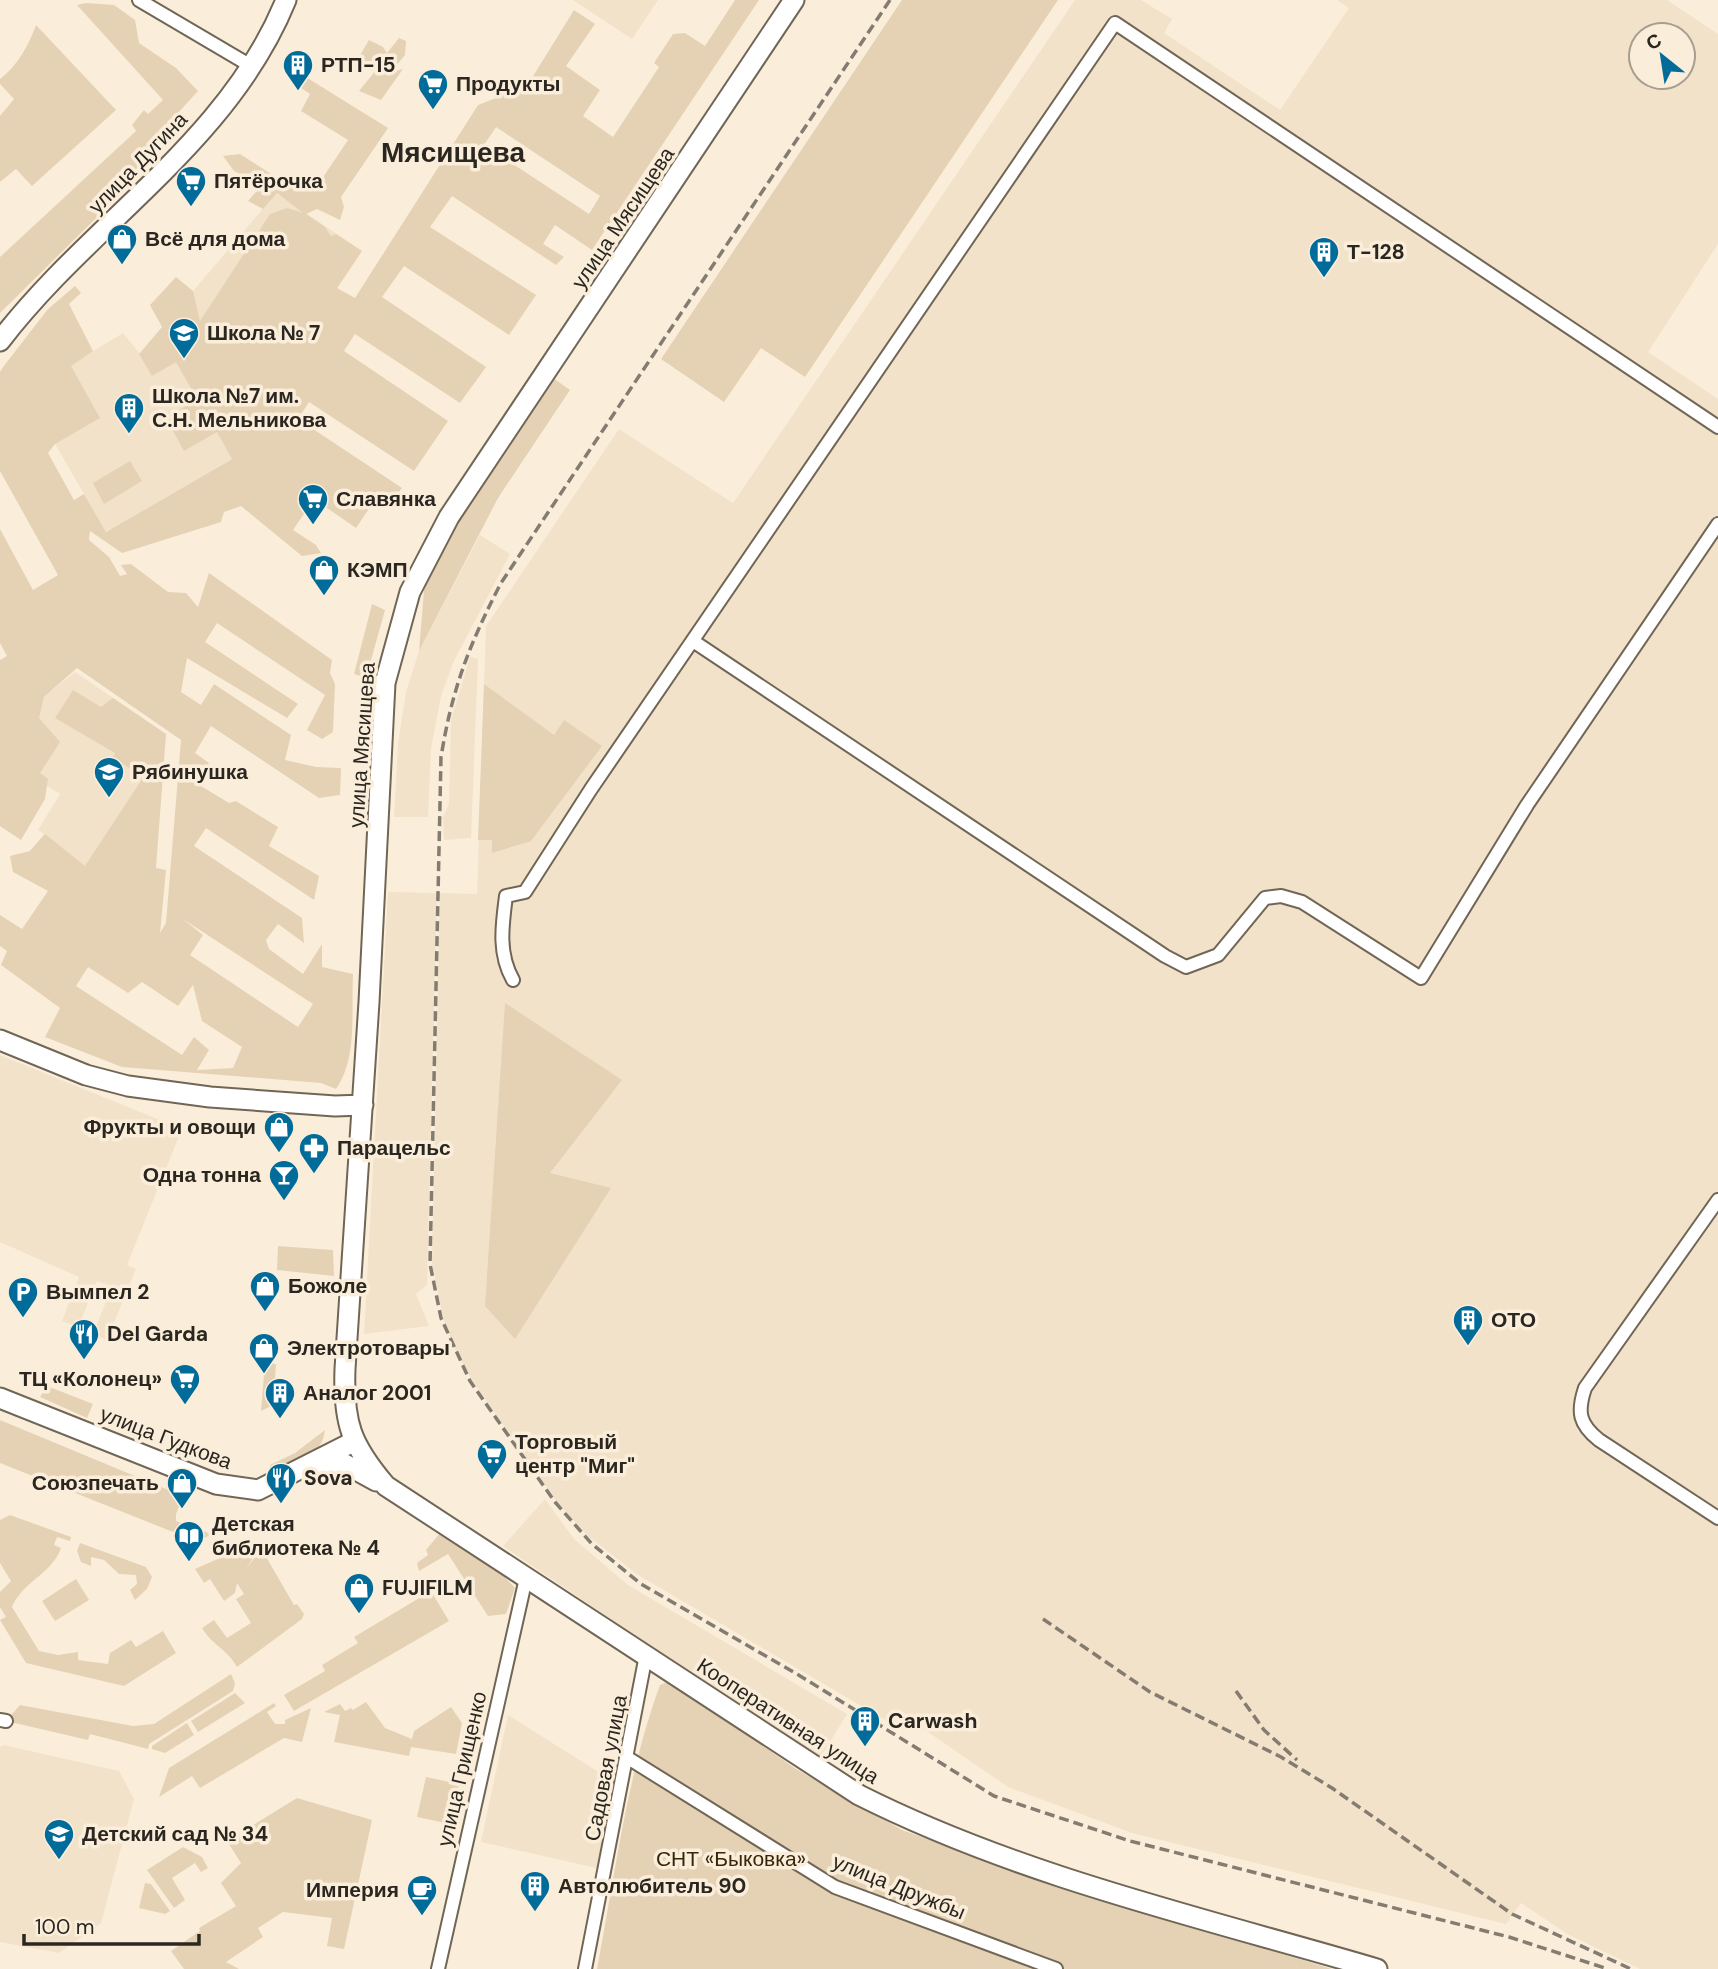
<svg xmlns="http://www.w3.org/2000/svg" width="1718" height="1969" font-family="'DM Sans',sans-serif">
<rect width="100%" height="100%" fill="#faeedb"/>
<path fill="#f2e2c9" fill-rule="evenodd" d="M573,0H658L632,39Z
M1075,0H1141L1172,19L1164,33L1280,110L1349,8L1337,0H1667L1718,34V244L1648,352L1718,399V1969H1640L1569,1935L1521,1903L1506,1924L1132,1833L1008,1787L912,1721L904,1731L638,1575L588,1536L557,1502L472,1380L454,1347L443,1317L432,1262L440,893L477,894L486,626L619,429L733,503ZM1641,35H1683V77H1641Z
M276,193L362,251L241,433L240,454L106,532L25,392L123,333L140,354Z
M480,535L510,554L453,663L441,696L431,749L428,817H394L398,744L406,692L419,651Z
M470,657L478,659L471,838L444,840L443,817L449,804L451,720Z
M75,672L166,734L154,884L101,919L30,851L44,834L38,830L60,794L9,762L38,719L44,697Z
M388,892L437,893L427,1285L416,1294L429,1326L364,1334Z
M0,1055L182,1129L127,1265L136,1269L107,1340L93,1334L112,1287L97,1281L78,1327L62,1321L79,1277L0,1242Z
M545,1499L574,1539L628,1585L847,1714L819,1760L503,1546Z
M508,1715L616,1783L601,1869L481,1842Z
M4,1745L119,1771L134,1799L101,1923L59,1953L0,1942V1747Z"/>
<path fill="#e5d2b5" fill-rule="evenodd" d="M735,0H759L592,250L555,225L543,244L564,257L556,265L452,196L430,227L536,295L509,335L404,266L382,297L486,367L460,403L355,334L344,351L448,421L414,471L309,402L298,419L402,488L392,502L379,494L356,528L314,499L293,530L316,545L321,553L302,556L241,506L224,512L221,522L122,553L90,531L89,540L109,557L120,576L127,574L121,565L131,564L168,592L186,593L198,607L209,573L332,660L330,673L335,684L333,732L322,739L307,730L325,695L217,623L205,642L298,704L287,718L187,658L181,692L201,705L214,684L291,735L285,760L316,767L341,768L340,795L319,798L211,726L195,753L209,763L196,783L229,803L236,801L278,827L269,846L319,876L314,900L206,828L194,846L302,918L304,943L278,924L266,940L269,949L303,974L322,944V967L353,974C351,1010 358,1058 336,1089L321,1083L122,1067L45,1037L60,1008L1,965L7,951L0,946V915L22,929L48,891L13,872L10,856L30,851L45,834L85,866L148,770L134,761L129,768L113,758L115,753L55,718L73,690L101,707L113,698L166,734L156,868L166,870L160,933L166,923L181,740L77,668L44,697L39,718L60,742L40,773L48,779L45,799L21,840L0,826V660L7,656L0,643V529L33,590L58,575L0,471V372L3,367L48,309L75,286L81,293L69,304L93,351L71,366L100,418L55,444L48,453L74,500L84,494L106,532L232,459L217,432L184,451L166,418L197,399L176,362L152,376L139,354L162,327L150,305L176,277L193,291L200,321L270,214L287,208L303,213L277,193L263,209L248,201L262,185L234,171L223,156L240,154L296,190L317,186L348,140L301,111L310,94L291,81L309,79L388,128L341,197L344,207L340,220L317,209L306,214L325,227L331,236L336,234L362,251L337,288L355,298L478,105L527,86L574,10L595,24L566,66L600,90L583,116L613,137L659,67L654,63L673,34L685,33L705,46ZM496,127L600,196L589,214L484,145ZM183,919L313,1004L298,1027L190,955L203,935ZM88,967L128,993L142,982L178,1006L193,985L202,1021L242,1047L233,1068L197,1070L209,1050L194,1037L182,1055L76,986Z
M902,0H1058L805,377L761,348L724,402L661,359Z
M86,3L114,5L135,20L139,43L176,68L198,91L149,145L158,157L0,313V257L136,131L132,125L144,110L148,114L163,100L77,5Z
M36,25L116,110L32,186L16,169L0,182V116L14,99L0,84V79C17,66 29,45 36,25Z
M399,38L406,41L405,55L391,72L403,69L381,100L359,91L376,70L359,57L369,40L383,47L387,53Z
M546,373L570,390L498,498L419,651L427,555Z
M130,461L142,481L104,504L93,483Z
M372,604L385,610L366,678L354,674Z
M484,684L554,735L564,720L602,746L531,841L492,853V840H478Z
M505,1003L622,1080L550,1173L611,1188L515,1339L485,1306Z
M278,1246L333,1250L334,1276L277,1270Z
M265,1363L276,1364L275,1378L284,1380L281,1401L261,1411Z
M47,1386L93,1404L87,1418L40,1397Z
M0,1420L183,1496L176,1514V1521L211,1534L196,1544L189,1532L177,1528L173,1532L0,1463Z
M325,1430C322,1458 294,1463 272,1474L270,1465L295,1453Z
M10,1515L71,1537L70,1541L57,1537L54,1545L61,1548C52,1574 23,1581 12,1607L39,1651L58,1655L78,1652V1660L108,1664L110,1653L131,1640L136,1647L163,1631L176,1653L124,1686L26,1663L0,1620L6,1617L0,1607V1592L11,1581L0,1563V1520Z
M440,1533L500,1572L515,1588L506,1614L488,1616L448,1554L419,1571L417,1563L428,1555L426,1550Z
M228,1540L257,1552L246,1569L259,1552L265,1555L294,1605L297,1604L304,1614L302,1619L237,1667C228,1650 212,1645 202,1628L214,1620L227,1638L251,1623L236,1599L244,1594L237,1583L235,1593L224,1601L210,1579L204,1583L195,1569L229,1554L222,1543Z
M80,1543L146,1567L152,1577L147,1589L135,1600L130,1590L137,1584L136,1575L119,1574L104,1560L91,1557V1566L81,1562L77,1551Z
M76,1579L89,1600L55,1621L42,1601Z
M431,1591L449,1621L294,1711L284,1695L325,1671L322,1665L358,1643L354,1637Z
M231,1674L235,1683L233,1691L149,1744L148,1749L90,1734L88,1740L6,1721L20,1705L133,1726L154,1724Z
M670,1681L796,1769L902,1830L1074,1891L1332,1969H597C615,1875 627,1775 660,1685Z
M235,1693L245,1703L198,1732L191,1721Z
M366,1702L385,1728L412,1739L414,1731L451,1707L462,1723L456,1754L411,1747L409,1756L334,1742L340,1715L324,1712L340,1704L345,1711L351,1708L353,1710Z
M274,1703L276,1706L267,1712L275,1724H285V1720L311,1708L302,1742L284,1738L200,1788L192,1776L159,1797L169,1768Z
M187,1723L194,1735L165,1753L152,1749V1746Z
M426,1777L459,1784L450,1824L417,1817Z
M297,1798L372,1820L344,1949L327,1946L332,1918L283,1912L258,1928L263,1937L226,1962L239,1969H184L171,1951L200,1931L199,1928L236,1906L221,1883L241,1863L227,1841Z
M183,1847L202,1857L208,1868L201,1872L195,1863L172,1878L185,1900L174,1908L147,1870Z
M145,1883L151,1884L170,1911L165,1914L139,1908Z"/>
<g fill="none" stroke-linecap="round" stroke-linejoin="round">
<g stroke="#716656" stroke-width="16">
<path id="street" d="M139,0L251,66
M693,641L1165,956L1186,967L1218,955L1265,898L1281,896L1302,902L1421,978L1527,805L1718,524
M513,980C498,954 502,926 506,896L525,892L591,789L1115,23L1718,427
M1718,1200L1585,1388C1577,1412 1579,1424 1599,1440L1718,1518
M0,1720L6,1721
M628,1758L835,1887L1056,1969
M438,1969L526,1578
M585,1969L646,1655"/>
</g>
<g stroke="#716656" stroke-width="23">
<path id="secondary" d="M794,0L449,517L410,592L385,683L369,1002L345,1369C343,1423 351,1445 386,1486L859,1795C1022,1877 1204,1918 1377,1969
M0,341C90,223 228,143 286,0
M0,1040L86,1075L128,1086L210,1097L335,1106L363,1105
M0,1398L216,1484L258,1490L353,1442
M317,1463L345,1464L376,1481"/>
</g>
<use href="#street" stroke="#fff" stroke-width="12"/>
<use href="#secondary" stroke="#fff" stroke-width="19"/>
<path stroke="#847c70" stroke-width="3.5" stroke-dasharray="10 5" stroke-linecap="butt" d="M890,0L501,583C469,645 452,689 441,757L430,1264L441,1318L470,1381L555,1502L592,1544L641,1584L797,1674L994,1796L1130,1841L1509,1937L1608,1969
M1043,1619L1150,1692L1281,1757L1332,1788L1512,1914L1631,1969
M1236,1691L1264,1730L1297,1760"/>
</g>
<defs>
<g id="building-pin" transform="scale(1.575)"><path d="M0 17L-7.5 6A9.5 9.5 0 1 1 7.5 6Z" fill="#016b99" stroke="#faeedb"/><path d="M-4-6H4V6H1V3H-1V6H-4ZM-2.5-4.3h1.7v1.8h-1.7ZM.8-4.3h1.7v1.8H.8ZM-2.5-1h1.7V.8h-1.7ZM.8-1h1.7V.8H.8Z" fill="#fff"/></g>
<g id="supermarket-pin" transform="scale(1.575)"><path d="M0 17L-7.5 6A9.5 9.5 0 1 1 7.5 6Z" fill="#016b99" stroke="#faeedb"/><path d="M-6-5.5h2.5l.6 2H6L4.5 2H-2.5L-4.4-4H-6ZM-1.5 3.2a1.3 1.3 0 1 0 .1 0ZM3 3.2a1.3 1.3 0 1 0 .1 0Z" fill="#fff"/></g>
<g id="shop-pin" transform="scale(1.575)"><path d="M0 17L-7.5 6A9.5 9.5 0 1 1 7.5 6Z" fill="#016b99" stroke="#faeedb"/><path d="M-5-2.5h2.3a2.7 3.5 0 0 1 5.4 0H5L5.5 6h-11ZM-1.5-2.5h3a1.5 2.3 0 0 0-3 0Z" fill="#fff"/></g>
<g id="school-pin" transform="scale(1.575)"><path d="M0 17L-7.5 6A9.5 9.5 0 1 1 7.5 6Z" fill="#016b99" stroke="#faeedb"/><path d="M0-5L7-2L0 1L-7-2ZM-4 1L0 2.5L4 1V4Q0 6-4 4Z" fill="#fff"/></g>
<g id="pharmacy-pin" transform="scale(1.575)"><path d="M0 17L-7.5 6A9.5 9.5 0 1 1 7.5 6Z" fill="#016b99" stroke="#faeedb"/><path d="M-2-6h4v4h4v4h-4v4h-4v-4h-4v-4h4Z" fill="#fff"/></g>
<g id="bar-pin" transform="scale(1.575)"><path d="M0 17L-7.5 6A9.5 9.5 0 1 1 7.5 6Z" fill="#016b99" stroke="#faeedb"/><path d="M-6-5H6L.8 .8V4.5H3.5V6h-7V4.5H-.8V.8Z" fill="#fff"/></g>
<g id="parking-pin" transform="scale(1.575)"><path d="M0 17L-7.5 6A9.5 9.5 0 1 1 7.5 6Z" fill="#016b99" stroke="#faeedb"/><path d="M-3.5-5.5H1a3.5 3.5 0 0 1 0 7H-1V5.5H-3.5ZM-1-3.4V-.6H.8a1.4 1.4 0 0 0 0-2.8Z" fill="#fff"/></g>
<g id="restaurant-pin" transform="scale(1.575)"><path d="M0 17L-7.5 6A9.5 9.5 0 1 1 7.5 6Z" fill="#016b99" stroke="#faeedb"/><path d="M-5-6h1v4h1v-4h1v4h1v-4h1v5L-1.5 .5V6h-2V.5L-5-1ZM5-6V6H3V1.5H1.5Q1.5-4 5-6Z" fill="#fff"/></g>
<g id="library-pin" transform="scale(1.575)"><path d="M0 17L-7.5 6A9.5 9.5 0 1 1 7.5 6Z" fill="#016b99" stroke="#faeedb"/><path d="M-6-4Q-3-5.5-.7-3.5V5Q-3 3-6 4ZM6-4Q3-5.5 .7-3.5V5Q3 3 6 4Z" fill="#fff"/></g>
<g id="cafe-pin" transform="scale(1.575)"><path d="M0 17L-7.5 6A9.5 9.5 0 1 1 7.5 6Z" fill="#016b99" stroke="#faeedb"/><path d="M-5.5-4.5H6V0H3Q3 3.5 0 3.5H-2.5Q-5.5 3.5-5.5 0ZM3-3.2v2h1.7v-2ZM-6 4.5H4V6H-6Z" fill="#fff"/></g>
</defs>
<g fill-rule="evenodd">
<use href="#building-pin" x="298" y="65"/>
<use href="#supermarket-pin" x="433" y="84"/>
<use href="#supermarket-pin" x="191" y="181"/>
<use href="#shop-pin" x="122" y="239"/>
<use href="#building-pin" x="1324" y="252"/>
<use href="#school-pin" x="184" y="333"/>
<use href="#building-pin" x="129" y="408"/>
<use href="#supermarket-pin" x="313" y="499"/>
<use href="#shop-pin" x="324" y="570"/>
<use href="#school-pin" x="109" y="772"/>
<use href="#shop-pin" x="279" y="1127"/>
<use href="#pharmacy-pin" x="314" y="1148"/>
<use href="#bar-pin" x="284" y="1175"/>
<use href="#shop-pin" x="265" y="1286"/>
<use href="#parking-pin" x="23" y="1292"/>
<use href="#building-pin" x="1468" y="1320"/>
<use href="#restaurant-pin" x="84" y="1334"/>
<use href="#shop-pin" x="264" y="1348"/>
<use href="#supermarket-pin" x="185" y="1379"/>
<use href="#building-pin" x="280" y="1393"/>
<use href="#supermarket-pin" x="492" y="1454"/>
<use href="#restaurant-pin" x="281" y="1478"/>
<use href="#shop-pin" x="182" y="1483"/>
<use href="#library-pin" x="189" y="1536"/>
<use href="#shop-pin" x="359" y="1588"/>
<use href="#building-pin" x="865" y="1721"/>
<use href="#school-pin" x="59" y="1834"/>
<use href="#building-pin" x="535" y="1886"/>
<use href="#cafe-pin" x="422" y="1890"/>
</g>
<g text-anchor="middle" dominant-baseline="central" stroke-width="7" stroke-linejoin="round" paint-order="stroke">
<g font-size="21" font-weight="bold" fill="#2b2720" stroke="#faeedb" text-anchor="start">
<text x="321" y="65">РТП-15</text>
<text x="456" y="84">Продукты</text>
<text x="214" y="181">Пятёрочка</text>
<text x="145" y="239">Всё для дома</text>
<text x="1347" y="252">Т-128</text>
<text x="207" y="333">Школа № 7</text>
<text x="152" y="396">Школа №7 им.<tspan x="152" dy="24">С.Н. Мельникова</tspan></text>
<text x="336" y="499">Славянка</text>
<text x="347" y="570">КЭМП</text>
<text x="132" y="772">Рябинушка</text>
<text x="256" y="1127" text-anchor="end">Фрукты и овощи</text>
<text x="337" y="1148">Парацельс</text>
<text x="261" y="1175" text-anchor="end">Одна тонна</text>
<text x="288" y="1286">Божоле</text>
<text x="46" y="1292">Вымпел 2</text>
<text x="1491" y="1320">ОТО</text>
<text x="107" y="1334">Del Garda</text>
<text x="287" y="1348">Электротовары</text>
<text x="162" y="1379" text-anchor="end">ТЦ «Колонец»</text>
<text x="303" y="1393">Аналог 2001</text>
<text x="515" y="1442">Торговый<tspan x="515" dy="24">центр "Миг"</tspan></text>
<text x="304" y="1478">Sova</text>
<text x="159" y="1483" text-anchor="end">Союзпечать</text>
<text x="212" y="1524">Детская<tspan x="212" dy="24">библиотека № 4</tspan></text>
<text x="382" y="1588">FUJIFILM</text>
<text x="888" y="1721">Carwash</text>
<text x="82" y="1834">Детский сад № 34</text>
<text x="558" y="1886">Автолюбитель 90</text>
<text x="399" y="1890" text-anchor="end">Империя</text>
</g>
<g font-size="21" fill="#2b2720" stroke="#faeedb">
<text transform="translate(138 163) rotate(-46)">улица Дугина</text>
<text transform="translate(623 218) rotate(-56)">улица Мясищева</text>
<text transform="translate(362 745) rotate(-86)">улица Мясищева</text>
<text transform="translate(166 1438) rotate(21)">улица Гудкова</text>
<text transform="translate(788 1721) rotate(33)">Кооперативная улица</text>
<text transform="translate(606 1768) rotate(-79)">Садовая улица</text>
<text transform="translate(462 1769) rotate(-77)">улица Грищенко</text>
<text transform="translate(899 1887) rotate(22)">улица Дружбы</text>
</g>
<g font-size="21" fill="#36260a" stroke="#faeedb">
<text x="731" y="1859">СНТ «Быковка»</text>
</g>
<g font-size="28" font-weight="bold" fill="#2b2720" stroke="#faeedb">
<text x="453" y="152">Мясищева</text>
</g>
</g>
<g transform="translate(1662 56) rotate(330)"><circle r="33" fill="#faeedb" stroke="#a79e90" stroke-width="2"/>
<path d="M0-5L12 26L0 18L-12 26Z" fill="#016b99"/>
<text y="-10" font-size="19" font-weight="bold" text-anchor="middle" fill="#2b2720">С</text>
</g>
<path d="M24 1934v10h175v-10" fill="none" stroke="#2b2720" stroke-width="3.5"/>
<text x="35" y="1934" font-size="21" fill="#2b2720" stroke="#faeedb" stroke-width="5" paint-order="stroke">100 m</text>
</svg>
